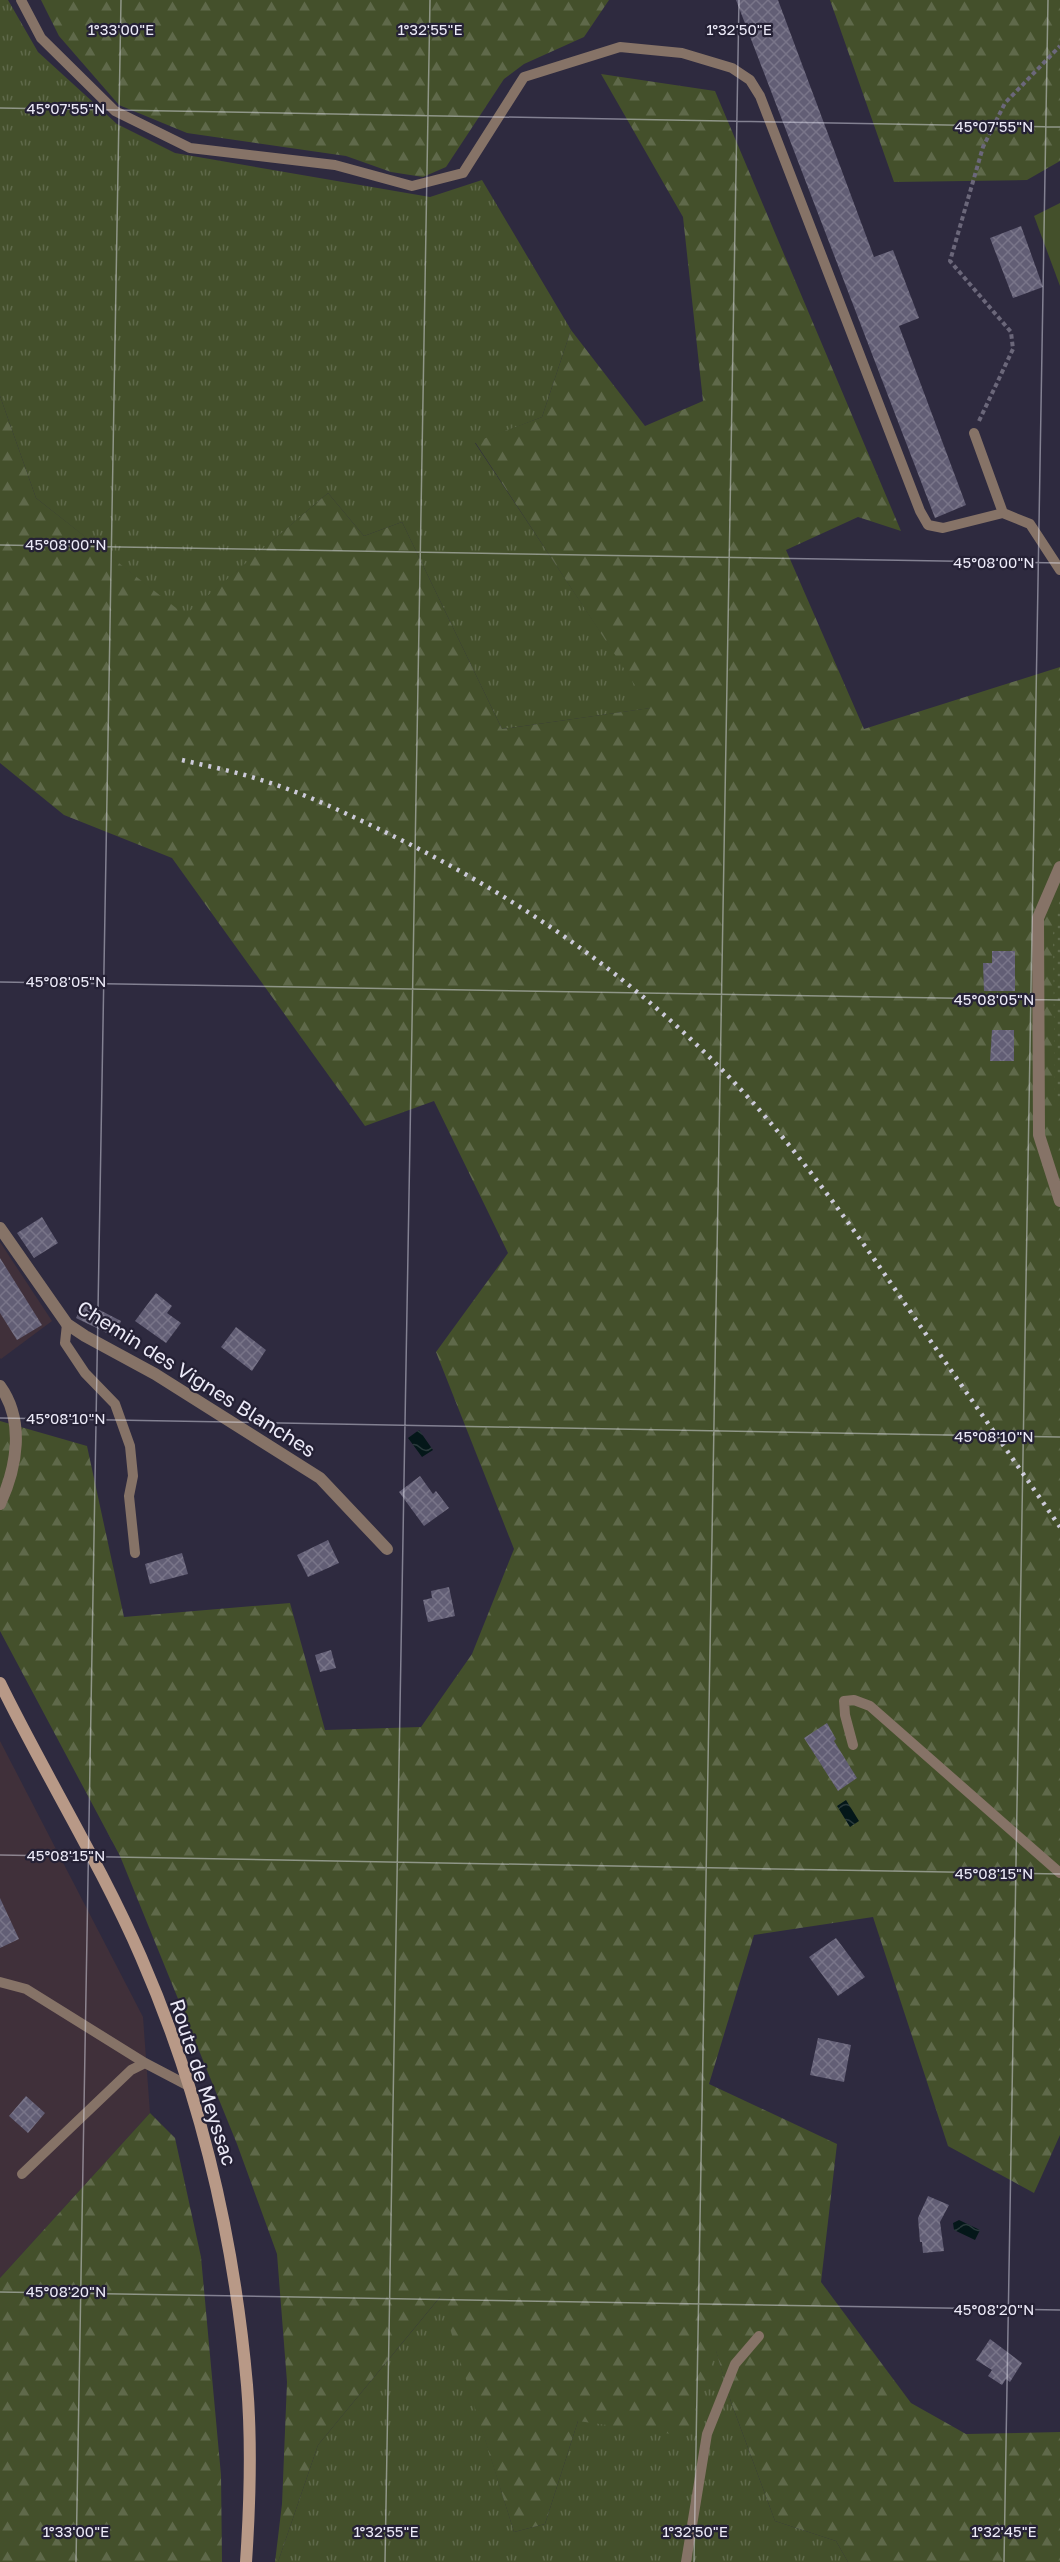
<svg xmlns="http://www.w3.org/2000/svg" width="1060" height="2562" font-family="'Golos Text',sans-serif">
<defs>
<pattern id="grass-tufts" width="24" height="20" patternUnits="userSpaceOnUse" patternTransform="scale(1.5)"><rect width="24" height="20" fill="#44502b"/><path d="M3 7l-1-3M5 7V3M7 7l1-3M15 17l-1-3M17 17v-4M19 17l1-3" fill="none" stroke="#5f694a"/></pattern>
<pattern id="forest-firs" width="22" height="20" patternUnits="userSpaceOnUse" patternTransform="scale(1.5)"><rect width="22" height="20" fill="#44502b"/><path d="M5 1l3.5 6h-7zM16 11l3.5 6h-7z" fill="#5f694a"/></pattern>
<pattern id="park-dots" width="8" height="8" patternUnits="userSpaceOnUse" patternTransform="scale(1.5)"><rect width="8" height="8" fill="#44502b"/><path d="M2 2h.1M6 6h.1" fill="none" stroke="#5f694a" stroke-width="1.8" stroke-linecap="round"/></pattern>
<pattern id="water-waves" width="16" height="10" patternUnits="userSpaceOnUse" patternTransform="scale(1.5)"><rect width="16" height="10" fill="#041719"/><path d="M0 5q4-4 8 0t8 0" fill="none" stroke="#29393b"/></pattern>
<pattern id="building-cross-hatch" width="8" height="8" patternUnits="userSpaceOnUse" patternTransform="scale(1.5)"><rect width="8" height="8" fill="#625e75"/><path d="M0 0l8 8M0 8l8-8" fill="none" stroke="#797589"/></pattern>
</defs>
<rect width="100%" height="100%" fill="#2e2a3f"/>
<path fill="#40303a" d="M0,1242L52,1321L1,1359L0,1358Z
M0,1741L143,2017L150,2113L0,2278Z"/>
<path fill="url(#grass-tufts)" d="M0,0H8L38,52L117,124L175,153L430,197L482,180L571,330L542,417L475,443L651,708L502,729L402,522L364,536L328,493L185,616L36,498L0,396Z
M441,2296L514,2532L545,2524L578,2421L716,2350L731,2402L775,2521L836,2541L848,2562H278L318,2445Z"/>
<path fill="url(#forest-firs)" d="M41,0H609L584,37L524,64L504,79L446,167L423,177L391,172L346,156L187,133L119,105L59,36Z
M830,0H1060V161L1027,180L894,182Z
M601,74L715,91L901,531L858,517L786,550L864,729L1060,667V2135L1034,2193L948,2146L873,1917L754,1935L709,2084L837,2144L821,2282L911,2403L966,2434L1060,2432V2562H848L836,2541L775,2521L731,2402L716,2351L686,2436L578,2421L545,2524L514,2532L440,2297L318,2445L278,2562H275L282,2504L287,2382L277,2254L237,2144L120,1856L0,1631V1421L87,1446L124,1617L290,1603L325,1730L421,1727L472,1654L514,1549L436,1352L508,1253L434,1101L365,1126L172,858L64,815L0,763V396L36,498L185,615L328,493L364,536L402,522L502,729L650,708L475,442L542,417L571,330L645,426L703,401L683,217Z
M150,2113L175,2138L201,2257L221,2475L222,2562H0V2278Z"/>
<path fill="url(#park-dots)" d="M1060,898V1105L1055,1106L1053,934Z"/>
<path fill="#44502b" d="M1060,203V286L1034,216Z"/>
<path fill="url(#water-waves)" d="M419,1430L433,1450L422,1457L408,1438Z
M846,1800L859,1821L850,1827L837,1806Z
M959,2220L980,2230L975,2240L954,2230L953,2223Z"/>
<path fill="url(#building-cross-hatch)" d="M736,0H778L874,257L893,250L919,318L899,326L966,505L935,518Z
M1021,226L1043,287L1013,298L990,238Z
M992,951H1015V991H984L983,963H992Z
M992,1030H1014V1061H990Z
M42,1217L58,1243L34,1258L17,1233Z
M0,1258L42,1325L17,1340L0,1313Z
M156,1293L172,1306L167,1313L181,1323L166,1343L135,1321Z
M84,1302L121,1321L115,1337L76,1318Z
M236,1327L266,1350L252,1371L221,1347Z
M420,1476L433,1494L436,1491L449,1508L424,1526L399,1492Z
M328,1540L339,1563L308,1577L297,1555Z
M182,1553L188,1574L150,1584L145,1564Z
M449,1587L455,1616L428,1622L423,1600L432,1598L431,1591Z
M331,1650L336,1668L320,1672L315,1655Z
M827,1723L836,1739L834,1741L857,1778L838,1791L804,1738Z
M0,1898L19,1939L0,1948Z
M836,1938L865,1977L838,1996L809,1957Z
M818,2038L851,2045L844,2082L810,2075Z
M26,2096L45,2113L28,2133L9,2116Z
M928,2196L949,2205L940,2222L944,2251L923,2253L922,2242H920L918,2218Z
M990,2339L1022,2363L1010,2382L1006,2379L1002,2385L988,2376L992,2370L976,2360Z"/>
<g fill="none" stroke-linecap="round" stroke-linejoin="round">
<path stroke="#6b677a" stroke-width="4" stroke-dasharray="4.5 3" stroke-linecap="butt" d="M979,421L1013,349L1011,332L950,261L983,147L1005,103L1060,46"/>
<path stroke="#867367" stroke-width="10" d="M21,0L41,38L115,111L190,148L335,165L412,186L463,173L524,77L620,47L682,53L732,68L750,80L760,96L920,511L928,525L943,528L1003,513L1030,524L1060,570
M974,433L1003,513
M67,1324L65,1343L85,1373L115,1404L130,1446L133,1476L129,1496L135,1553
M853,1745L845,1715L844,1701L854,1700L870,1706L1060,1873
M0,1982L26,1989L145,2063L187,2085
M22,2174L131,2070L145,2063
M686,2562L707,2434L735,2364L759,2336"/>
<path stroke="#867367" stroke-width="12" d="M1060,867L1038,918L1039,1135L1060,1201
M0,1228L67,1324L85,1336L155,1374L320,1478L387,1549
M0,1386C25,1421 17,1467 0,1504"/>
<path stroke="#b89987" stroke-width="12" d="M0,1683C45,1775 100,1863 141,1957C200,2092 234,2238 247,2385C252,2444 250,2503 246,2562"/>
<path stroke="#cccad9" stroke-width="4.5" stroke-dasharray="3 6" stroke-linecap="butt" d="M182,760C207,766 233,771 258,779C304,793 348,814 391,835C541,908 678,1009 784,1139C830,1195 871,1254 912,1314C961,1385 1011,1456 1060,1527"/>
</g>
<path fill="none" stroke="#eceaf8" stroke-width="1.5" stroke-opacity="0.45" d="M0,108L1060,127M0,545L1060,563M0,982L1060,1000M0,1418L1060,1437M0,1855L1060,1874M0,2292L1060,2310M76,2562L121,0M385,2562L430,0M694,2562L739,0M1004,2562L1048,0"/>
<g text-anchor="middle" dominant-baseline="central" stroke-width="4.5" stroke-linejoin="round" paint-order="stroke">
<g font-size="20" fill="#eceaf8" stroke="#252135">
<text transform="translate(197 1378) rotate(32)">Chemin des Vignes Blanches</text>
<text transform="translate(204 2082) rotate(72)">Route de Meyssac</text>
</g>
</g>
<g font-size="15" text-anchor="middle" fill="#eceaf8" stroke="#252135" stroke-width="4.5" stroke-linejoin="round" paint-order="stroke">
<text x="121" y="35">1°33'00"E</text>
<text x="430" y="35">1°32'55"E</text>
<text x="739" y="35">1°32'50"E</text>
<text x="66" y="114">45°07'55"N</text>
<text x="994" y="132">45°07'55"N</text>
<text x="66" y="550">45°08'00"N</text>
<text x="994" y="568">45°08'00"N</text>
<text x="66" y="987">45°08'05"N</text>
<text x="994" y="1005">45°08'05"N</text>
<text x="66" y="1424">45°08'10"N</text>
<text x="994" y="1442">45°08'10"N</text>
<text x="66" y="1861">45°08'15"N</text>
<text x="994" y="1879">45°08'15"N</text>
<text x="66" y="2297">45°08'20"N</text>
<text x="994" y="2315">45°08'20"N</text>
<text x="76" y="2537">1°33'00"E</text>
<text x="386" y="2537">1°32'55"E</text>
<text x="695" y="2537">1°32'50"E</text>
<text x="1004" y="2537">1°32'45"E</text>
</g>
</svg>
